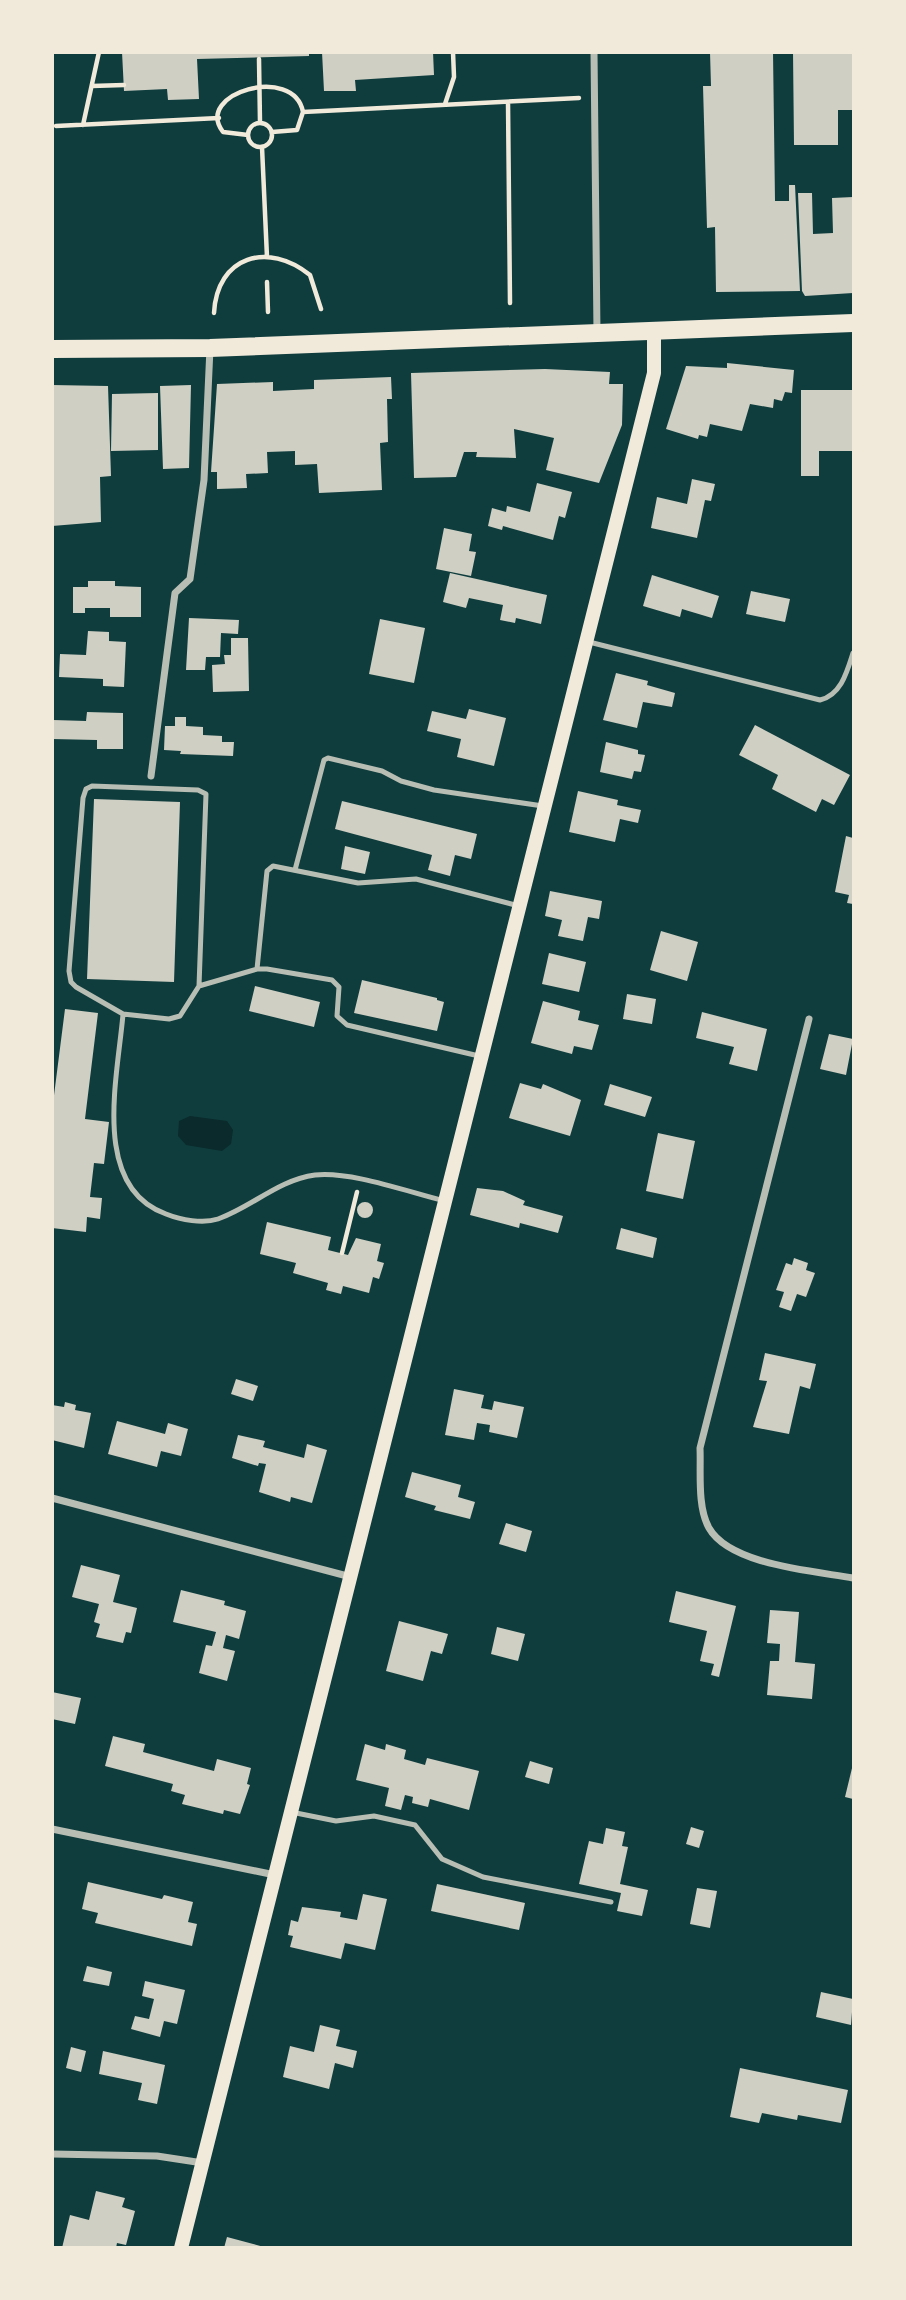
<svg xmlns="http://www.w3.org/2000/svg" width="906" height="2300" font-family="'Golos Text',sans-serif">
<rect width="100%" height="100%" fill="#0f3d3e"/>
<path fill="#0a2a2b" d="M190,1116L227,1121L233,1130L231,1144L222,1151L186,1145L178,1136L179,1121Z"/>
<path fill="#cfcfc3" d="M122,52H309V56L197,59L199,99L168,100L167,89L124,91Z
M322,52H433L434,75L355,80L356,91H324Z
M710,52H773L775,201H789V185H795L800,291L716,292L715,227L707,228L703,86H711Z
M793,52H853V110H838V145H794Z
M798,193H812L813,234L833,233L832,198L853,197V293L805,296L802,291Z
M727,363L794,370L792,393L785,392L782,401L774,399L773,408L750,404L742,431L710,424L707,437L699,435L698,439L666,429L686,366L727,368Z
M545,369L610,372L609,384H623L622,425L599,483L546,470L554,438L514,429L516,458L476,457L477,452H464L456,477L414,478L411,373Z
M391,377L392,399H387L388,442L380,443L382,490L319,493L317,464L295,465V451L267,452L268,473L246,474L247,488L217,489V472H211L217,384L273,382V391L314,389V380Z
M52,385L108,386L111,476L100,477L101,522L52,526Z
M191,385L189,468L163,469L160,386Z
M801,390H853V451H819V476H801Z
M158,393V450L111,451L112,394Z
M692,479L715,484L711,501L705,500L697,538L651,528L657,497L687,504Z
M537,483L572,492L565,518L559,516L553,540L503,526L502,530L488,526L492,508L506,512L507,506L530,512Z
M444,528L472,534L469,551L476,552L471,576L436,569Z
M450,573L547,595L541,624L516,618L515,623L500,620L503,605L469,598L466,608L443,602Z
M652,575L719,596L712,618L682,609L680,617L643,606Z
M88,581H115V586L141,587V617H110V608H85V613H73V587H88Z
M751,591L790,599L785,622L746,614Z
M189,618L239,620L238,634L221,633L220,657H206L205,670H186Z
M380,619L425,628L414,683L369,674Z
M88,631L109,632V641L126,642L124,687L103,686V679L59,677L60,654L86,655Z
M231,638H248L249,691L213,692L212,665L225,664L224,655H231Z
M616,673L648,681L647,685L675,693L672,707L643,702L637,728L603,720Z
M469,709L506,718L494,766L457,757L461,739L427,731L432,711L466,719Z
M87,712L123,713V749H97V740L52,739L53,720L86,721Z
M175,717H186V726L203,727V735L222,736V742H234L233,756L180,754L181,751L164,750L165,726H175Z
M755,725L850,775L834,805L822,799L816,812L772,789L778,775L739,755Z
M606,742L638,750V754L645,755L641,772L634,771L632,779L600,772Z
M578,791L618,800L617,805L641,810L638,823L620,819L615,842L569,832Z
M94,799L180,802L174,982L87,979Z
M342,801L477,834L471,859L455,855L450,876L428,870L432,855L335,829Z
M846,836L853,838V904L847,903L849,895L835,892Z
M345,846L370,852L365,874L341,869Z
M550,891L602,901L599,919L588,917L583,941L558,936L562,920L545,916Z
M661,931L698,942L687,981L650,970Z
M549,953L586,962L579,992L542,984Z
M362,980L437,998V1000L444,1002L437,1031L354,1013Z
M255,986L320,1002L314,1027L249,1011Z
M627,994L656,999L652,1024L623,1019Z
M543,1001L580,1011L578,1020L599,1025L592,1050L574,1046L572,1054L531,1043Z
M65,1009L98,1013L85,1119L109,1122L104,1164L94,1163L90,1197L102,1198L100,1219L87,1217L86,1232L52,1228V1111Z
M702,1012L767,1029L757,1071L729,1064L734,1047L696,1038Z
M829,1034L853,1039L846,1075L820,1069Z
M520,1083L541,1089L543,1084L581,1100L570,1136L509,1118Z
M610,1084L652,1097L645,1117L604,1105Z
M658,1133L695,1141L683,1199L646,1191Z
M477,1188L503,1191L525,1201L523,1205L563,1216L558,1233L520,1223L519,1228L470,1215Z
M357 1210a8 8 0 1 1 16 0a8 8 0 1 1-16 0Z
M267,1222L331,1237L328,1250L348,1255L356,1238L381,1244L377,1261L384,1263L379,1279L373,1277L369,1293L343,1286L341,1294L326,1290L328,1283L293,1273L296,1263L260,1254Z
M621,1228L657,1238L653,1258L616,1249Z
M794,1258L808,1263L806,1270L815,1273L806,1297L797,1294L791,1311L779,1307L784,1292L776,1290L786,1263L792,1265Z
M765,1353L816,1364L810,1389L800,1386L789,1434L753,1427L767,1381L759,1380Z
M236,1379L258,1386L253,1401L231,1394Z
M454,1389L484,1395L481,1408L492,1410L494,1401L524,1407L517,1438L489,1432L490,1425L477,1423L474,1440L445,1435Z
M65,1402L76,1405L75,1410L91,1413L84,1448L52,1440V1405L64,1407Z
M117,1421L165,1434L168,1423L188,1429L181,1456L161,1451L157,1467L108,1454Z
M238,1435L265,1441L263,1447L304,1458L307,1444L327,1450L312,1503L291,1497L290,1502L259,1492L266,1464L259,1463L258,1466L232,1458Z
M412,1472L461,1485L458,1497L475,1502L470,1519L434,1510L436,1506L405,1497Z
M506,1523L532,1531L526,1552L499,1544Z
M81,1565L120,1575L113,1602L137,1608L131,1633L126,1632L123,1643L96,1637L100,1624L94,1622L99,1604L72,1597Z
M181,1590L225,1601L224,1605L246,1611L239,1639L226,1635L223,1648L235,1651L227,1681L199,1673L206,1645L212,1646L216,1632L173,1622Z
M676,1591L736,1606L719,1677L711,1675L714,1664L700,1661L707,1631L669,1622Z
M770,1610L799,1612L795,1662L815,1664L812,1699L767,1695L770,1661H779L780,1644L767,1643Z
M399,1621L448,1634L442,1654L431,1651L423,1681L386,1671Z
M497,1627L525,1634L518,1661L491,1654Z
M52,1692L81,1698L75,1724L52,1719Z
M113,1736L145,1744L143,1752L214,1771L217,1759L251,1768L247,1784L250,1785L240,1814L224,1810L223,1814L182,1804L185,1795L171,1791L173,1784L105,1766Z
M365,1744L385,1750L386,1744L406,1750L404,1759L425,1765L427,1758L479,1771L469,1810L430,1799L428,1807L412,1803L413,1797L405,1795L401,1810L385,1806L389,1788L356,1780Z
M530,1761L553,1768L549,1784L525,1777Z
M853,1764V1799L845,1797Z
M691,1827L704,1831L699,1848L686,1844Z
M606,1828L625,1832L622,1846L628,1847L620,1884L648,1890L642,1916L617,1911L621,1893L579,1884L589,1841L603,1844Z
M88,1882L162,1899L164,1895L193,1902L188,1922L197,1924L192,1946L95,1923L98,1913L82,1909Z
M437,1884L525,1903L519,1930L431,1911Z
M697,1888L717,1891L710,1928L690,1924Z
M363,1894L387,1899L375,1950L345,1943L341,1959L290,1947L293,1936L288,1935L291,1920L298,1922L302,1907L341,1912L340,1917L357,1920Z
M87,1966L112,1972L109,1986L83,1981Z
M145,1981L185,1990L177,2024L164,2021L160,2037L131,2029L135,2016L149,2019L154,1999L142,1996Z
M821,1992L853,1999L851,2025L816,2017Z
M320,2025L340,2030L336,2046L357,2051L353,2068L335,2063L329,2089L283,2077L290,2046L314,2052Z
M71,2047L86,2051L81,2072L66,2068Z
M103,2051L165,2065L157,2104L138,2100L142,2083L99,2074Z
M740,2068L848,2090L841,2123L798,2115L797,2120L762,2113L759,2123L730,2117Z
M96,2191L125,2198L122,2207L135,2211L126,2245L117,2243L116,2248H62L70,2215L89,2220Z
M227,2237L264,2247V2248H224Z"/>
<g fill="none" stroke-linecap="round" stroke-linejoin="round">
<path stroke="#f1e9da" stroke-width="4.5" d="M259,59L260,123
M92,86L124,85
M508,102L510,303
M445,104L454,77L453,52
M248 135a12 12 0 1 1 24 0a12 12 0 1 1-24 0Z
M83,125L99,52
M56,126L219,118
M272,132L297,130L303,112
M248,135L223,132C193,93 294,64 303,112L579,98
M262,147L267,257
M267,282L268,312
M214,313C217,256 268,241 310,275L321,309
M342,1253L357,1192"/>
<path stroke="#b8beb3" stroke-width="5" d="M589,642L820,700C841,695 847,672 853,653
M295,870L324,760L328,758L382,771L401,781L434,790L543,806
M257,969L267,871L273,866L358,883L416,879L519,906
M123,1014L76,987L71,982L69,971L83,798L86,789L92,786L198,790L206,794L199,986
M445,1201C408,1192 351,1171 315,1175C278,1180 252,1207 218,1219C203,1224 181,1220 166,1214C90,1187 118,1076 123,1014L169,1019L180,1016L199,986L257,969H267L332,980L339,987L337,1016L347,1025L479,1056
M291,1812L336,1821L374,1816L415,1825L442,1859L483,1877L611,1902"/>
<path stroke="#b8beb3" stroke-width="7" d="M594,52L597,333
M151,776L175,593L190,579L204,480L210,348
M809,1019L700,1448C701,1471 697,1507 709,1528C730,1565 814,1571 853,1578
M52,1498L351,1577
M52,1829L275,1875
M52,2154L157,2156L203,2163"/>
<path stroke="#f1e9da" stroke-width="14" d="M181,2248L654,373V333"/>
<path stroke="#f1e9da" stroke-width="18" d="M52,349L210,348L853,323"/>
</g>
<rect width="906" height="2300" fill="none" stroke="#f1e9da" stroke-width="108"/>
</svg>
